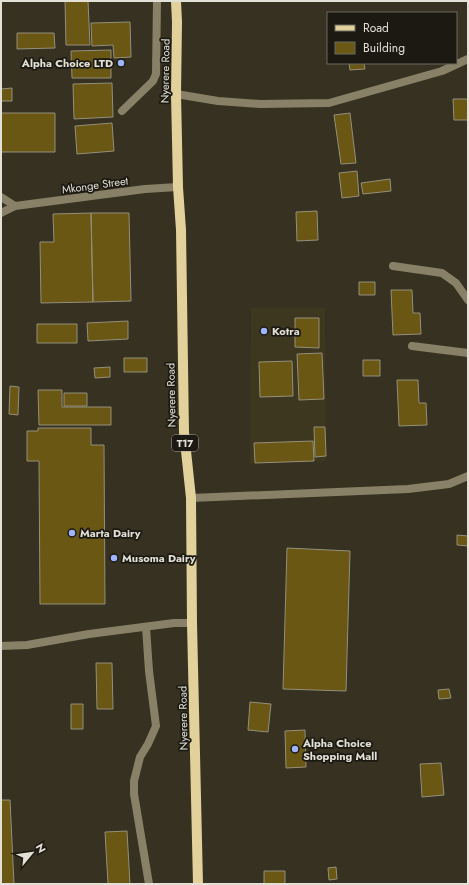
<svg xmlns="http://www.w3.org/2000/svg" width="469" height="885" font-family="Jost,sans-serif">
<rect width="100%" height="100%" fill="#363120"/>
<path fill="#3e371f" d="M251,308H325L326,461L250,464Z"/>
<path fill="#695713" stroke="#958f7c" d="M65,1H88L90,45H66Z
M130,22L131,57L114,58L113,45L92,46L91,23Z
M17,33H54L55,48L17,49Z
M111,50V78H72L71,51Z
M349,63H364L365,69L350,70Z
M112,83L113,117L74,119L73,84Z
M12,88V101H1V89Z
M453,99H468V120H454Z
M1,113H55V152H1Z
M350,113L356,163L341,164L334,115Z
M112,123L114,151L77,154L75,126Z
M357,171L359,196L342,198L339,173Z
M390,179L391,191L363,194L361,183Z
M317,211L318,240L297,241L296,212Z
M91,213H129L131,301L93,302Z
M91,213L93,302L41,303L40,242H54L53,214Z
M359,282H375V295H359Z
M391,290H412L413,313H420L421,334L393,335Z
M295,318H319V348L295,347Z
M128,321V339L88,341L87,323Z
M37,324H77V343H37Z
M322,353L324,399L299,400L297,354Z
M124,358H147V372H124Z
M363,360H380V376H363Z
M292,361L293,396L260,397L259,362Z
M110,367V377L95,378L94,368Z
M397,380H418L419,403H426L427,425L399,426Z
M10,386L19,387L18,415L9,414Z
M38,390H62V407H111V425H39Z
M64,393H87V406H64Z
M314,427H325L326,456L315,457Z
M38,428H91V445H104L105,604H40L39,461H27V431H38Z
M313,441L314,461L255,463L254,443Z
M457,535L468,536V546L457,545Z
M287,548L350,551L346,691L283,689Z
M96,663H112L113,709H97Z
M449,689L451,698L439,699L438,690Z
M250,702L271,704L268,732L248,730Z
M71,704H83V729H71Z
M305,730L306,767L286,768L285,731Z
M441,763L444,795L422,797L420,764Z
M1,800H10L14,884H1Z
M127,831L130,884H108L105,832Z
M336,867L337,879L329,880L328,868Z
M264,871H285V884H264Z"/>
<g fill="none" stroke-linecap="round" stroke-linejoin="round">
<path stroke="#898167" stroke-width="8" d="M176,94L218,101L260,104L329,103L442,71L468,59
M122,111L153,81L156,74L157,1
M1,197L15,206
M1,213L15,206L145,189L178,187
M393,266L442,273L456,283L468,300
M412,346L468,353
M191,498L408,489L449,484L468,476
M146,627L149,671L156,726L148,744L140,757L134,781V794L149,884
M1,646L27,645L89,634L174,623H192"/>
<path stroke="#e2d19b" stroke-width="10" d="M176,1L177,22L176,94L178,187L181,230L184,432L191,498L192,623L198,884"/>
</g>
<g fill="#a0b3fd" stroke="#1b1912" stroke-width="1.5">
<circle cx="121" cy="63" r="4"/>
<circle cx="264" cy="331" r="4"/>
<circle cx="72" cy="533" r="4"/>
<circle cx="114" cy="558" r="4"/>
<circle cx="295" cy="749" r="4"/>
</g>
<g text-anchor="middle" dominant-baseline="central" stroke-width="3.5" stroke-linejoin="round" paint-order="stroke">
<rect fill="#1b1912" stroke="#a7a49b" stroke-width="1" x="172" y="435" width="26" height="16" rx="3"/>
<g font-size="10" font-weight="bold" fill="#e3e0d6">
<text x="185" y="443">T17</text>
</g>
<g font-size="11" font-weight="bold" fill="#e3e0d6" stroke="#1b1912" text-anchor="start">
<text x="113" y="63" text-anchor="end">Alpha Choice LTD</text>
<text x="272" y="331">Kotra</text>
<text x="80" y="533">Marta Dairy</text>
<text x="122" y="558">Musoma Dairy</text>
<text x="303" y="743">Alpha Choice<tspan x="303" dy="13">Shopping Mall</tspan></text>
</g>
<g font-size="11" fill="#e3e0d6" stroke="#1b1912">
<text transform="translate(165 71) rotate(-89)">Nyerere Road</text>
<text transform="translate(95 185) rotate(-8)">Mkonge Street</text>
<text transform="translate(171 395) rotate(-91)">Nyerere Road</text>
<text transform="translate(183 718) rotate(-91)">Nyerere Road</text>
</g>
</g>
<rect width="469" height="885" fill="none" stroke="#e3e0d6" stroke-width="4"/>
<rect x="327" y="12" width="130" height="52" fill="#1b1912" stroke="#6b6960"/>
<rect x="335" y="25" width="20" height="6" fill="#e2d19b" stroke="#6b6960"/>
<text x="363" y="32" font-size="12" fill="#e3e0d6">Road</text>
<rect x="335" y="42" width="20" height="12" fill="#695713" stroke="#6b6960"/>
<text x="363" y="52" font-size="12" fill="#e3e0d6">Building</text>
<g transform="translate(32 853) rotate(61)" stroke="#1b1912" stroke-width="3" paint-order="stroke">
<path d="M0-3L7 15L0 10L-7 15Z" fill="#e3e0d6"/>
<text y="-6" font-size="11" font-weight="bold" text-anchor="middle" fill="#e3e0d6">N</text>
</g>
</svg>
